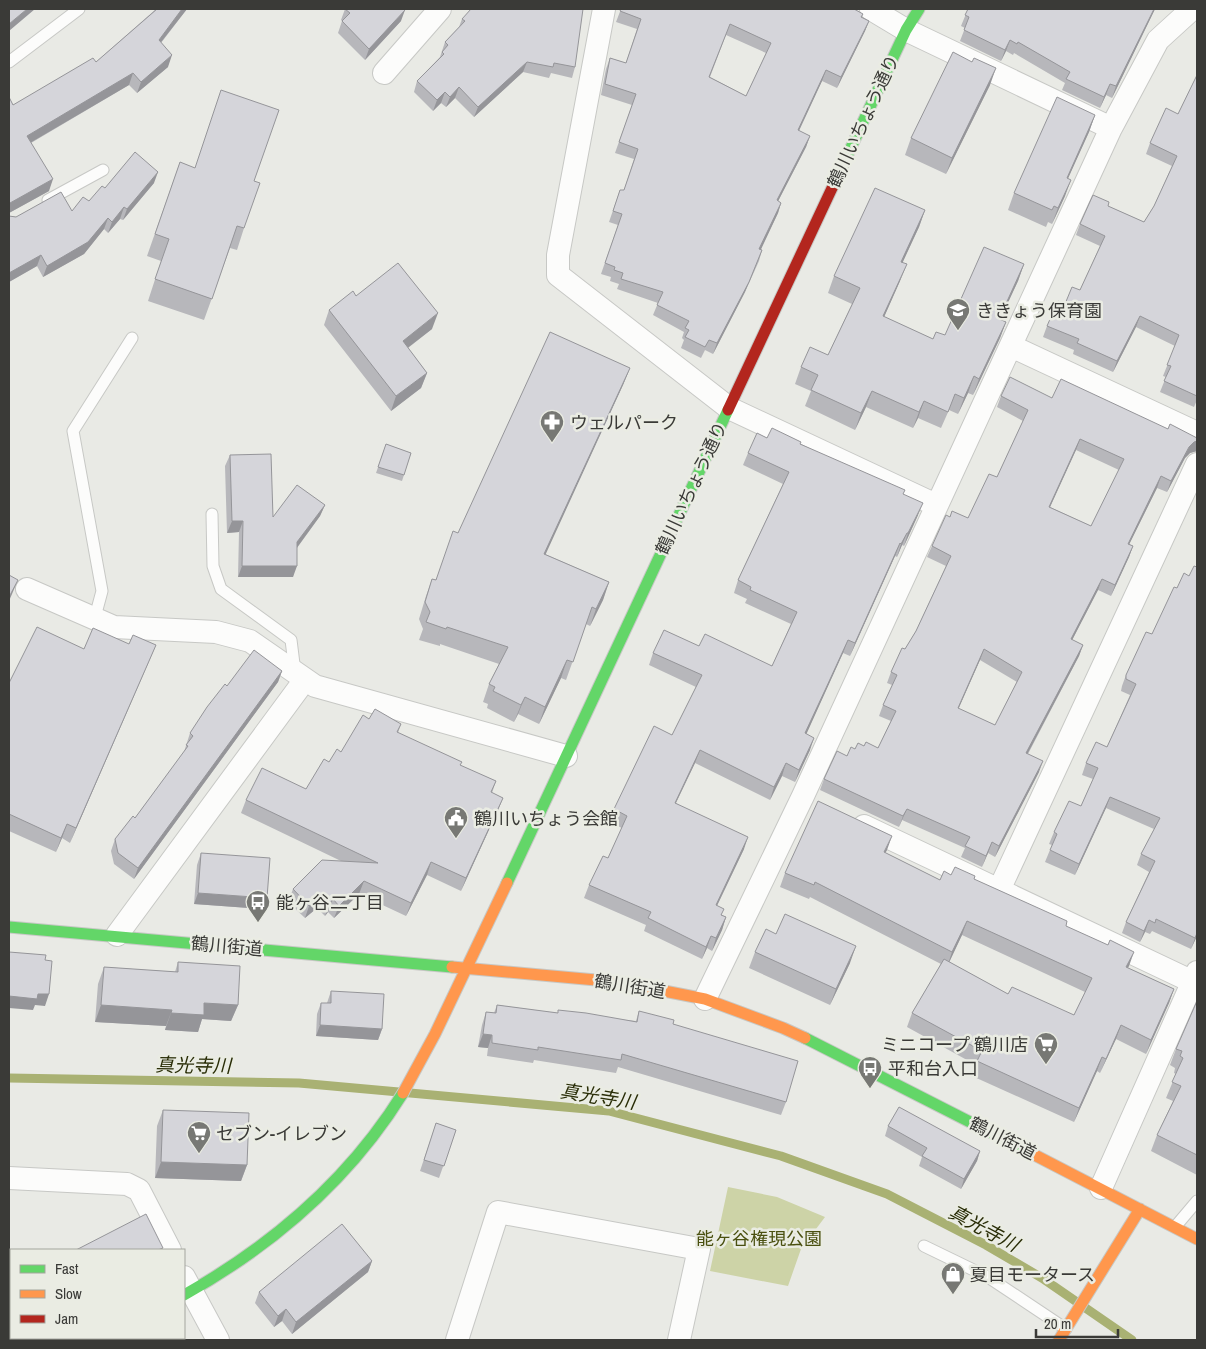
<svg xmlns="http://www.w3.org/2000/svg" width="1206" height="1349" font-family="'Archivo Narrow','Noto Sans JP',sans-serif">
<rect width="100%" height="100%" fill="#e9eae5"/>
<path fill="#cdd3a7" d="M728,1187L777,1197L825,1217L801,1249L788,1286L710,1271Z"/>
<g fill="none" stroke-linecap="round" stroke-linejoin="round">
<path stroke="#a9b173" stroke-width="9" d="M9,1078L299,1083L609,1111L781,1156L887,1194L986,1245L1042,1278L1132,1340"/>
<g stroke="#c7c8c5" stroke-width="13">
<path id="lane" d="M9,62L79,9
M48,200L103,170
M212,514L213,566L221,589L291,640L295,672
M95,617L102,591L73,431L132,338
M1175,1227L1197,1201
M924,1246L988,1277L1066,1329"/>
</g>
<g stroke="#c7c8c5" stroke-width="24">
<path id="street" d="M604,9L558,255V275L729,408L936,505
M871,9L906,30L1111,128
M384,73L440,9
M1011,346L1197,433
M27,589L114,627L216,632L250,641L315,686L566,756
M864,826L1193,982
M999,890L1197,464
M117,935L304,681
M705,999L803,796L1111,128L1158,40L1192,9
M9,1178L127,1184L139,1190L170,1250
M1101,1188L1197,972
M184,1277L218,1340
M457,1340L498,1212L699,1249L679,1340"/>
</g>
<g stroke="#c7c8c5" stroke-width="13">
<path id="fast" d="M833,186L906,30L919,9
M507,883L728,410
M9,927L452,967
M805,1038L1025,1150
M184,1295C273,1245 349,1180 403,1093
M98,1340L103,1338"/>
</g>
<g stroke="#c7c8c5" stroke-width="13">
<path id="slow" d="M452,967L618,982L705,999L783,1028L805,1038
M403,1093L435,1034L507,883
M1025,1150L1197,1239
M1059,1340L1140,1209"/>
</g>
<g stroke="#c7c8c5" stroke-width="13">
<path id="jam" d="M728,410L833,186"/>
</g>
<use href="#lane" stroke="#fcfcfb" stroke-width="11"/>
<use href="#street" stroke="#fcfcfb" stroke-width="22"/>
<use href="#fast" stroke="#63d668" stroke-width="11"/>
<use href="#slow" stroke="#ff974d" stroke-width="11"/>
<use href="#jam" stroke="#b3261e" stroke-width="11"/>
</g>
<path fill="#b7b7bb" fill-rule="evenodd" d="M155,9H187L161,43L168,67L137,93L129,85L31,143L49,191L9,213V97L13,105L96,62L156,9Z
M345,9L401,21L365,60L338,33L342,21L341,20Z
M621,9L863,14L862,17L869,21L865,31L837,88L822,81L799,131L810,136L806,147L778,201L781,203L778,213L760,250H762L759,261L745,292L713,354L705,350L701,358L681,348L684,340L682,338L684,332L653,315L658,303L617,289L619,284L610,281L611,277L601,274L618,225L609,222L620,190H624L634,159L615,153L632,105L601,95L606,69L610,58L626,63L637,29L616,22ZM726,35L766,53L746,96L710,77Z
M968,9H1155L1112,98L1106,95L1100,108L1062,90L1065,83L1014,53L1013,55L1006,51L1001,61L960,41L965,28L961,26Z
M462,19L575,67L572,78L551,73L549,78L523,72L474,117L455,98L446,107L441,103L433,111L414,92L417,81L440,57L445,42L459,27Z
M972,62L990,85L946,174L905,155L911,138Z
M1197,75V400L1194,407L1160,392L1166,377L1163,376L1175,346L1136,327L1113,372L1073,354L1074,350L1043,337L1047,326L1065,304L1080,290L1100,246L1076,235L1080,224L1108,206L1144,222L1154,206L1172,166L1146,154L1150,143L1178,114Z
M1095,115L1089,132L1068,178L1065,196L1052,224L1048,222L1046,227L1008,210L1014,193Z
M180,162L194,168L254,181L244,228L237,250L230,248L204,320L148,301L161,261L147,256Z
M154,183L123,220L120,219L108,233L104,229L84,254L43,277L37,266L9,282V216L16,217L72,211L89,201L105,188Z
M925,210L919,227L902,263L900,281L884,317L933,339L945,335L1024,264L1018,281L1000,319L1006,322L1000,338L973,395L968,393L958,414L949,410L941,428L918,418L913,428L866,407L855,430L805,406L811,391L795,384L801,367L828,355L852,304L828,293L834,276Z
M356,296L432,329L408,348L427,373L421,388L391,411L324,325L329,310Z
M630,368L623,385L545,554L609,582L603,600L590,626L586,624L566,680L561,678L539,724L518,714L514,722L487,708L488,704L483,702L489,684L499,664L440,644V646L419,640L423,629L419,619L426,596L432,579L436,580L458,533Z
M1001,396L1052,398L1168,429L1197,438V451L1190,453L1185,458L1167,492L1157,488L1129,544L1133,546L1129,557L1111,596L1098,590L1072,640L1083,645L1079,656L1028,754L1039,772L995,857L988,853L982,867L961,857L965,848L902,820L899,827L820,790L824,779L847,756L855,749L864,746L878,748L891,721L879,716L883,705L892,685L887,683L891,672L905,649L916,631L946,566L927,557L932,546L950,517L968,518L997,477L1023,421L997,407ZM1076,450L1119,470L1091,526L1050,507ZM980,660L1017,682L995,725L958,709Z
M767,438L801,444L903,494L918,515L904,546L902,545L897,557L895,556L850,656L843,653L806,734L810,750L795,782L782,776L770,800L695,763L676,803L744,849L717,906L722,915L726,917L722,930L712,951L707,948L702,959L644,931L646,925L584,898L589,885L608,858L622,828L609,822L614,809L672,735L696,687L649,665L653,653L699,646L772,666L791,624L745,603L747,599L734,593L738,580L783,484L743,465L748,453Z
M386,444L411,453L402,481L376,473Z
M230,455L273,517L325,505L320,516L297,548L293,577H238L239,532L227,533L225,466Z
M1197,566V936L1191,949L1152,931L1150,934L1145,932L1140,942L1122,933L1126,922L1149,872L1137,865L1141,854L1154,829L1106,808L1075,875L1045,862L1052,845L1049,844L1054,832L1081,806L1093,779L1082,775L1086,763L1107,747L1130,695L1121,691L1122,686L1126,675L1152,634L1177,588L1189,576Z
M129,644L156,645L150,659L70,843L62,838L56,852L9,831V683L84,649Z
M282,671L278,682L134,879L114,864L111,851L115,839L135,818L184,752L190,733L227,686Z
M369,719L401,724L398,733L460,766L496,781L492,793L503,798L498,810L461,891L427,875L406,916L359,894L334,918L328,912L325,916L317,908L305,918L288,902L293,889L341,861L241,813L246,800L306,789L329,762L341,752Z
M887,850L885,853L940,880L951,875L974,879L1066,926L1128,968L1174,989L1169,1003L1146,1054L1116,1039L1100,1073L1097,1071L1074,1122L972,1076L976,1065L907,1027L912,1013L941,964L810,897L809,899L780,887L785,873ZM962,935L1085,992L1074,1015L1008,994L949,962Z
M201,853L263,909L194,904L197,865Z
M776,934L850,963L830,1005L749,968L755,952Z
M178,962L238,1005L231,1021L202,1019L198,1032L165,1030L166,1026L95,1022L98,984L104,967L175,972Z
M331,991L382,1029L378,1040L316,1036L317,1014L321,1003H327Z
M1197,1001V1175L1151,1151L1157,1135L1173,1101L1166,1098L1176,1074L1174,1073L1175,1068L1170,1065L1176,1049Z
M497,1005L557,1013L636,1021L639,1011L673,1024L786,1102L781,1115L618,1067L616,1073L534,1060L533,1063L487,1056L488,1048L478,1047L482,1025L486,1012L494,1013Z
M163,1110L247,1165L241,1181L155,1178L157,1126Z
M436,1123L456,1130L439,1178L420,1171Z
M888,1126L980,1151L977,1161L961,1189L919,1166L922,1157L885,1136Z
M372,1261L368,1272L292,1334L282,1321L274,1327L255,1303L259,1292Z"/>
<path fill="#959599" d="M27,9H35L9,31V24Z
M182,9H187L154,51L159,40Z
M1154,9H1155L1112,98L1116,86Z
M405,10L401,21L365,60L369,49Z
M869,21L865,31L837,88L841,77Z
M1010,40L1006,51L1001,61L1005,50Z
M172,55L168,67L137,93L141,82Z
M527,62L523,72L474,117L478,107Z
M996,68L990,85L946,174L952,158Z
M826,70L822,81L794,141L798,130Z
M133,73L129,85L23,147L27,136Z
M1110,84L1106,95L1100,108L1104,97Z
M459,87L455,98L446,107L450,97Z
M445,92L441,103L433,111L437,100Z
M1095,115L1089,132L1061,194L1067,178Z
M810,136L806,147L773,211L777,200Z
M158,172L154,183L123,220L127,209Z
M53,179L49,191L9,213V205L10,203Z
M1071,180L1065,196L1052,224L1058,208Z
M781,203L778,213L756,260L759,249Z
M124,207L120,219L108,233L112,222Z
M925,210L919,227L895,279L901,262Z
M108,218L104,229L84,254L43,277L47,266Z
M762,250L745,292L713,354L717,343Z
M41,255L37,266L9,282V273Z
M907,264L900,281L877,333L883,316Z
M1024,264L1018,281L993,335L999,319Z
M438,313L432,329L397,356L403,341Z
M1140,316L1136,327L1113,372L1117,361Z
M1006,322L1000,338L973,395L979,379Z
M630,368L623,385L538,571L544,554Z
M427,373L421,388L391,411L396,396Z
M974,376L968,393L958,414L964,398Z
M872,391L866,407L855,430L861,413Z
M924,401L918,418L913,428L919,412Z
M1080,439L1076,450L1045,518L1049,507Z
M1197,441V451L1190,453L1185,458L1167,492L1171,481L1189,447L1194,442Z
M1161,476L1157,488L1124,555L1128,544Z
M923,503L918,515L904,546L908,533Z
M325,505L320,516L293,553L297,542Z
M232,521H243L239,532L227,533Z
M907,533L897,557L901,544Z
M900,543L895,556L850,656L855,643Z
M1133,546L1129,557L1111,596L1115,585Z
M242,566H297L293,577H238Z
M1102,579L1098,590L1067,650L1071,639Z
M18,580L9,601V597Z
M609,582L603,600L590,626L596,609Z
M848,640L843,653L801,746L805,733Z
M156,645L150,659L70,843L76,828Z
M1083,645L1079,656L1022,764L1026,753Z
M984,649L980,660L954,719L958,708Z
M567,660L561,678L539,724L545,707Z
M282,671L278,682L134,879L138,868Z
M525,697L518,714L514,722L521,705Z
M814,738L810,750L795,782L799,770Z
M700,750L695,763L670,815L675,803Z
M1043,761L1039,772L995,857L999,846Z
M786,763L782,776L770,800L774,787Z
M1110,797L1106,808L1075,875L1079,864Z
M503,798L498,810L461,891L466,878Z
M907,809L902,820L899,827L903,816Z
M67,824L62,838L56,852L61,838Z
M892,836L887,850L878,866L884,852Z
M748,837L744,849L711,918L716,905Z
M992,842L988,853L982,867L986,856Z
M431,862L427,875L406,916L411,903Z
M364,881L359,894L334,918L339,906Z
M198,893L267,898L263,909L194,904Z
M322,895L317,908L305,918L309,906Z
M333,899L328,912L325,916L330,903Z
M726,917L722,930L712,951L716,938Z
M1149,920L1145,932L1140,942L1144,931Z
M967,921L962,935L947,967L952,952Z
M1197,933V936L1191,949L1195,938Z
M711,936L707,948L702,959L706,947Z
M856,946L850,963L830,1005L836,989Z
M1134,952L1129,966L1121,981L1126,967Z
M1174,989L1169,1003L1146,1054L1151,1040Z
M38,994H49L45,1006L35,1005L33,1010L9,1008V996Z
M204,1003L238,1005L231,1021L202,1019L198,1032L165,1030L171,1013Z
M101,1005L172,1010L166,1026L95,1022Z
M320,1025L382,1029L378,1040L316,1036Z
M1121,1025L1116,1039L1100,1073L1106,1059Z
M483,1034L492,1035L488,1048L478,1047Z
M1102,1057L1097,1071L1074,1122L1079,1108Z
M980,1151L977,1161L961,1189L964,1179Z
M161,1162L247,1165L241,1181L155,1178Z
M372,1261L368,1272L292,1334L296,1322Z
M11,1296V1306L9,1307V1298Z
M286,1309L282,1321L274,1327L278,1316Z"/>
<path fill="#d5d5da" stroke="#959599" fill-rule="evenodd" d="M9,9H27L9,24Z
M157,9H182L159,40L172,55L141,82L133,73L27,136L53,179L10,203L9,205V97L13,105L93,58L96,62Z
M345,9H404L405,10L369,49L342,21L350,13Z
M471,9H583L575,67L554,63L553,67L527,62L478,107L459,87L450,97L445,92L437,100L417,81L444,54L442,52L448,45L445,42L465,21L462,19Z
M621,9H854L863,14L861,17L869,21L841,77L826,70L798,130L810,136L777,200L781,203L759,249L762,250L749,282L717,343L709,340L705,347L685,337L689,330L685,328L689,321L657,305L663,292L621,279L623,273L614,270L615,267L605,263L622,214L613,211L620,190H624L638,149L619,142L636,94L605,84L610,58L626,63L641,19L620,11ZM730,24L771,43L746,96L709,77Z
M968,9H1154L1116,86L1110,84L1104,97L1066,79L1070,72L1018,42L1017,44L1010,40L1005,50L964,30L969,17L965,15Z
M953,52L972,62L974,58L996,68L952,158L911,138Z
M1197,75V396L1164,381L1171,366L1167,365L1179,335L1140,316L1117,361L1077,343L1079,339L1047,326L1058,301L1065,304L1072,287L1080,290L1105,236L1080,224L1093,195L1109,202L1108,206L1144,222L1154,206L1177,156L1150,143L1166,108L1178,114Z
M221,90L279,110L254,181L260,183L244,228L237,226L212,299L155,279L169,239L155,234L180,162L195,168Z
M1057,97L1095,115L1067,178L1071,180L1058,208L1054,206L1052,210L1014,193Z
M135,152L158,172L127,209L124,207L112,222L108,218L88,242L47,266L41,255L9,273V216L16,217L61,192L72,211L83,197L89,201L102,186L105,188Z
M875,188L925,210L901,262L907,264L883,316L933,339L936,332L945,335L984,247L1024,264L999,319L1006,322L979,379L974,376L964,398L955,394L948,412L924,401L919,412L872,391L861,413L811,390L818,375L801,367L810,347L828,355L860,288L834,276Z
M398,263L438,313L403,341L427,373L396,396L329,310L353,291L356,296Z
M550,332L630,368L544,554L609,582L596,609L592,607L573,662L567,660L545,707L525,697L521,705L493,691L495,687L489,684L508,647L447,627L446,629L426,622L430,612L425,602L432,579L436,580L453,531L458,533Z
M1010,377L1052,398L1061,379L1168,429L1170,424L1197,438V441L1194,442L1189,447L1171,481L1161,476L1128,544L1133,546L1115,585L1102,579L1071,639L1083,645L1026,753L1043,761L999,846L992,842L986,856L965,846L970,837L907,809L903,816L824,779L837,751L847,756L851,747L855,749L858,743L864,746L866,742L878,748L896,711L883,705L897,675L891,672L902,648L905,649L916,631L951,556L932,546L946,515L950,517L952,511L968,518L989,474L997,477L1028,410L1001,396ZM1080,439L1124,459L1091,526L1049,507ZM984,649L1022,672L995,725L958,708Z
M772,428L801,442L800,444L905,490L903,494L923,503L908,533H907L901,544L900,543L855,643L848,640L826,688L805,733L814,738L799,770L786,763L774,787L700,750L675,803L748,837L716,905L724,909L721,915L726,917L716,938L711,936L706,947L648,918L651,912L589,885L603,856L608,858L627,816L614,809L654,726L672,735L702,675L653,653L664,630L699,646L705,634L772,666L797,612L750,590L751,587L738,580L789,472L748,453L757,433L767,438Z
M386,444L411,453L404,475L378,467Z
M271,454L273,517L297,485L325,505L297,542V566H242L243,521H232L230,455Z
M1194,566L1197,567V566V933L1195,938L1156,919L1155,923L1149,920L1144,931L1126,922L1155,861L1141,854L1160,818L1110,797L1079,864L1050,850L1057,834L1054,832L1069,801L1081,806L1098,768L1086,763L1096,742L1107,747L1136,684L1126,679V675L1146,632L1152,634L1174,587L1177,588L1184,573L1189,576Z
M9,575L18,580L9,597Z
M37,627L84,649L93,628L129,644L133,635L156,645L76,828L67,824L61,838L9,814V683Z
M254,650L282,671L138,868L118,853L115,839L133,816L135,818L188,746L186,745L193,736L190,733L207,707L225,684L227,686Z
M375,709L401,724L397,732L462,762L460,765L496,781L491,792L503,798L466,878L431,862L411,903L364,881L339,906L333,899L330,903L322,895L309,906L293,889L322,860L378,863L246,800L262,768L306,789L324,759L329,762L337,749L341,752L363,715L369,719Z
M818,801L892,836L884,852L940,880L944,871L951,875L955,867L975,876L974,879L1067,921L1066,926L1108,945L1110,940L1134,952L1126,967L1174,989L1151,1040L1121,1025L1106,1059L1102,1057L1079,1108L977,1061L982,1051L912,1013L944,959L1008,994L1012,987L1074,1015L1092,978L967,921L952,952L815,882L814,885L785,873Z
M201,853L270,858L267,898L198,893Z
M785,914L856,946L836,989L755,952L766,929L776,934Z
M9,952L46,955L45,960L52,961L49,994H38L37,999L9,996Z
M178,962L240,966L238,1005L204,1003V1015L171,1013L172,1010L101,1005L104,967L178,972Z
M331,991L384,994L382,1029L320,1025L321,1003H331Z
M1197,1001V1155L1157,1135L1181,1086L1172,1082L1183,1058L1180,1056L1182,1051L1176,1049Z
M497,1005L558,1013V1010L586,1013L637,1022L639,1011L674,1020L673,1024L798,1061L786,1102L622,1054L621,1060L538,1047V1050L492,1043V1035L483,1034L486,1012L496,1013Z
M899,1107L980,1151L964,1179L922,1156L927,1148L888,1126Z
M163,1110L249,1113L247,1165L161,1162Z
M436,1123L456,1130L444,1166L424,1160Z
M146,1214L163,1248L158,1250H76Z
M342,1224L372,1261L296,1322L286,1309L278,1316L259,1292Z
M9,1259L11,1264V1296L9,1298Z"/>
<defs>
<g id="school-pin" transform="scale(1.25)"><path d="M0 17L-7.5 6A9.5 9.5 0 1 1 7.5 6Z" fill="#777874" stroke="#eaece3"/><path d="M0-5L7-2L0 1L-7-2ZM-4 1L0 2.5L4 1V4Q0 6-4 4Z" fill="#fff"/></g>
<g id="pharmacy-pin" transform="scale(1.25)"><path d="M0 17L-7.5 6A9.5 9.5 0 1 1 7.5 6Z" fill="#777874" stroke="#eaece3"/><path d="M-2-6h4v4h4v4h-4v4h-4v-4h-4v-4h4Z" fill="#fff"/></g>
<g id="civic-pin" transform="scale(1.25)"><path d="M0 17L-7.5 6A9.5 9.5 0 1 1 7.5 6Z" fill="#777874" stroke="#eaece3"/><path d="M-.6-6.5H3V-4.5H.6V-3L4-1V1h2V6H-6V1h2V-1L-.6-3ZM-1.2 2.5V6h2.4V2.5Z" fill="#fff"/></g>
<g id="bus-pin" transform="scale(1.25)"><path d="M0 17L-7.5 6A9.5 9.5 0 1 1 7.5 6Z" fill="#777874" stroke="#eaece3"/><path d="M-5-6H5V4H4V6H2V4H-2V6H-4V4H-5ZM-3.5-4V0h7V-4ZM-3.5 1.2v1.5H-2V1.2ZM2 1.2v1.5H3.5V1.2Z" fill="#fff"/></g>
<g id="supermarket-pin" transform="scale(1.25)"><path d="M0 17L-7.5 6A9.5 9.5 0 1 1 7.5 6Z" fill="#777874" stroke="#eaece3"/><path d="M-6-5.5h2.5l.6 2H6L4.5 2H-2.5L-4.4-4H-6ZM-1.5 3.2a1.3 1.3 0 1 0 .1 0ZM3 3.2a1.3 1.3 0 1 0 .1 0Z" fill="#fff"/></g>
<g id="shop-pin" transform="scale(1.25)"><path d="M0 17L-7.5 6A9.5 9.5 0 1 1 7.5 6Z" fill="#777874" stroke="#eaece3"/><path d="M-5-2.5h2.3a2.7 3.5 0 0 1 5.4 0H5L5.5 6h-11ZM-1.5-2.5h3a1.5 2.3 0 0 0-3 0Z" fill="#fff"/></g>
</defs>
<g fill-rule="evenodd">
<use href="#school-pin" x="958" y="310"/>
<use href="#pharmacy-pin" x="552" y="422"/>
<use href="#civic-pin" x="456" y="818"/>
<use href="#bus-pin" x="258" y="902"/>
<use href="#supermarket-pin" x="1046" y="1044"/>
<use href="#bus-pin" x="870" y="1068"/>
<use href="#supermarket-pin" x="199" y="1133"/>
<use href="#shop-pin" x="953" y="1274"/>
</g>
<g text-anchor="middle" dominant-baseline="central" stroke-width="5" stroke-linejoin="round" paint-order="stroke">
<g font-size="18" fill="#3a3a37" stroke="#eaece3">
<text transform="translate(863 121) rotate(-65)">鶴川いちょう通り</text>
<text transform="translate(691 488) rotate(-65)">鶴川いちょう通り</text>
<text transform="translate(227 946) rotate(5)">鶴川街道</text>
<text transform="translate(630 986) rotate(9)">鶴川街道</text>
<text transform="translate(1003 1138) rotate(27)">鶴川街道</text>
</g>
<g font-size="18" fill="#3a3a37" stroke="#eaece3" text-anchor="start">
<text x="976" y="310">ききょう保育園</text>
<text x="570" y="422">ウェルパーク</text>
<text x="474" y="818">鶴川いちょう会館</text>
<text x="276" y="902">能ヶ谷二丁目</text>
<text x="1028" y="1044" text-anchor="end">ミニコープ 鶴川店</text>
<text x="888" y="1068">平和台入口</text>
<text x="216" y="1133">セブン-イレブン</text>
<text x="970" y="1274">夏目モータース</text>
</g>
<g font-size="18" fill="#4a5010" stroke="#eaece3">
<text x="759" y="1238">能ヶ谷権現公園</text>
</g>
<g font-size="19" font-style="italic" fill="#292d07" stroke="#eaece3">
<text transform="translate(193 1065) rotate(1)">真光寺川</text>
<text transform="translate(598 1096) rotate(9)">真光寺川</text>
<text transform="translate(984 1228) rotate(28)">真光寺川</text>
</g>
</g>
<rect width="1206" height="1349" fill="none" stroke="#3a3a37" stroke-width="20"/>
<rect x="10" y="1249" width="175" height="90" fill="#eaece3" stroke="#a4a59e"/>
<rect x="20" y="1265" width="25" height="8" fill="#63d668" stroke="#a4a59e"/>
<text x="55" y="1274" font-size="15" fill="#3a3a37">Fast</text>
<rect x="20" y="1290" width="25" height="8" fill="#ff974d" stroke="#a4a59e"/>
<text x="55" y="1299" font-size="15" fill="#3a3a37">Slow</text>
<rect x="20" y="1315" width="25" height="8" fill="#b3261e" stroke="#a4a59e"/>
<text x="55" y="1324" font-size="15" fill="#3a3a37">Jam</text>
<path d="M1036 1329v8h82v-8" fill="none" stroke="#3a3a37" stroke-width="2.5"/>
<text x="1044" y="1329" font-size="15" fill="#3a3a37" stroke="#eaece3" stroke-width="4" paint-order="stroke">20 m</text>
</svg>
